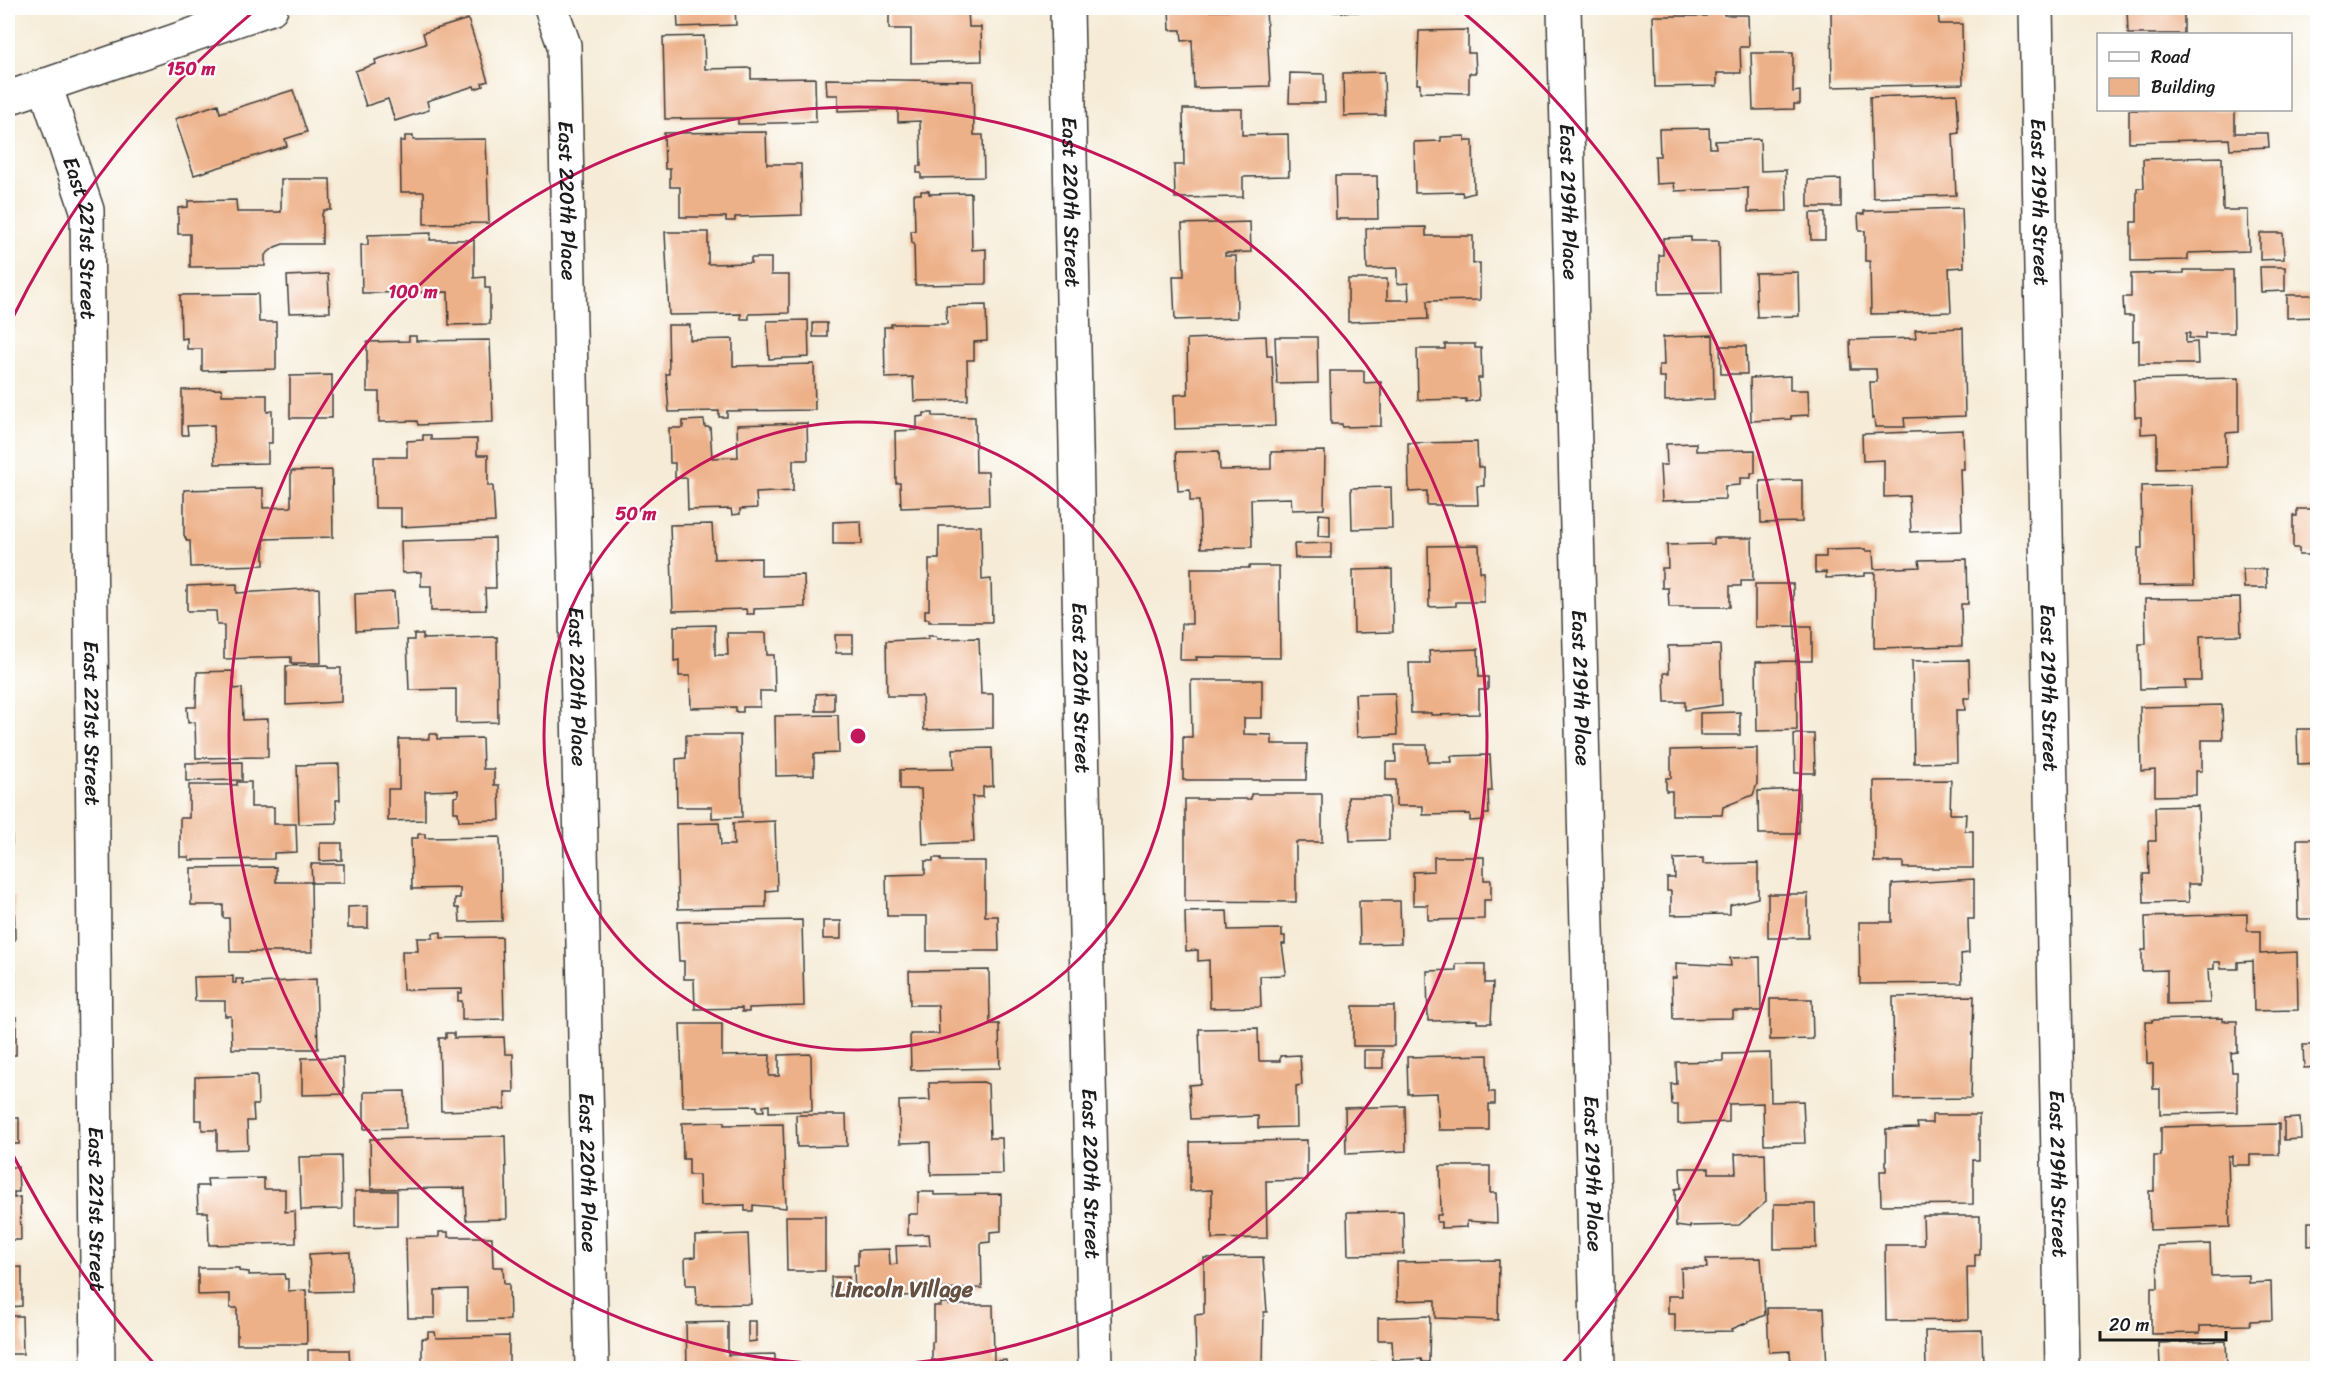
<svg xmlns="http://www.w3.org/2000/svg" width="2325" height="1376" font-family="Sriracha,sans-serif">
<rect width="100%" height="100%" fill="#fff"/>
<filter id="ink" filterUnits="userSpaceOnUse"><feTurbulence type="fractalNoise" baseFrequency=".0167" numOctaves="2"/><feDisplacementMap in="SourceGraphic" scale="12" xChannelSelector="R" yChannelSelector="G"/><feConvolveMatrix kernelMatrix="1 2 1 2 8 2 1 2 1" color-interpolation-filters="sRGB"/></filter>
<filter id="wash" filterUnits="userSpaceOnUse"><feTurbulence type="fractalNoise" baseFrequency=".008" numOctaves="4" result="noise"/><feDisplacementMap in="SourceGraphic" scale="24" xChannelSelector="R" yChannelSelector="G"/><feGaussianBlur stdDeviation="1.35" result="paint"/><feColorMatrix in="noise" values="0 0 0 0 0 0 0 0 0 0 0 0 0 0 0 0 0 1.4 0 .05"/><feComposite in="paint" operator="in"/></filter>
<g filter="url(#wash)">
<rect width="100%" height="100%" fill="#f5ebd6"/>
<g id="blocks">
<path fill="#edb189" d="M677,8H735L736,25L678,27Z
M889,8H968L969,27H981L982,61L911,63V29H889Z
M1169,8H1210V11L1266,9L1270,86L1194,88L1192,40L1182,41L1181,30H1170Z
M1334,8H1411V12H1334Z
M1724,8V15H1748L1749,47H1740L1741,73H1717V86L1655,87L1653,16H1706L1705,9Z
M1831,8H1938L1939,24H1962L1963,84L1832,87Z
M2127,8H2189V11H2184V34H2128Z
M468,19L488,81L482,83L483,86L475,89L474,86L427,101L429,110L395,121L388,99L366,106L355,71L376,64L375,60L426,44L423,33Z
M1468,30V53H1475L1476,73H1469V93L1420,92V84H1417L1419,31Z
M704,36L705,69L751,68V79L815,78L816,122L738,124V118L665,119L663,37Z
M1751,53H1793V92L1800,91V104H1794V109L1753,110Z
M1384,72L1385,115L1344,116L1343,73Z
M1290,73L1324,74L1325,103H1289Z
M826,79L973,81L974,135H983L984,177L921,178V173H917V166H921L920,121L898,122V109L838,111V95H827Z
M293,90L307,132L285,139L287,146L194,175L175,119L218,104L220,113Z
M1957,94L1959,133L1953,134L1956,195L1873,198L1870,97Z
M1183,109H1242V135L1288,134L1289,176L1243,177V197L1175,198L1174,165H1184Z
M2129,110H2235V133H2268L2269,147L2230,149L2229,139L2129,142Z
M1709,128L1710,148H1716L1715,141L1760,139L1761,171L1786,170L1787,211L1748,212V188L1675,191L1674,183L1656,184L1655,156H1660L1659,129Z
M766,132L767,164H801L802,215L735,217V221H726V217H680V187H670V169H665L664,133Z
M405,136H413V140L486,139L489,223L424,224V192H401L400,141H405Z
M1465,136V141H1473L1474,193L1463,196L1462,192L1415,193L1414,142L1441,141V137Z
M2222,157L2223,210H2248L2249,251L2188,253V260L2131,261V222H2137V188H2144L2143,159Z
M1335,176H1377L1378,219H1336Z
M281,179H330L331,210H324L322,214V244H283L275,247L265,255V266L190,267V234H178V208L188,207V201L236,200L237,212H281Z
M1841,179V207H1808V180Z
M921,191H929V194L971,193L972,250L986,249V284L915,285L914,243H912L911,231H915L914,194H921Z
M1962,208L1964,267L1949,268L1951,312L1871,314L1870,261H1865V231H1859L1858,214H1864V211Z
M1810,213H1825V240H1811Z
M1250,222L1251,252L1225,253V256H1236L1237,318L1175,320L1173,276H1184L1182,224Z
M1426,227V236H1473V264L1480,263V300L1427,301L1428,319L1348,322V279H1387V300H1409L1408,283L1397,284V268L1367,269L1366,228Z
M665,232H708V264L751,263V258H771V275H789V313L749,314V319H741V314L669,315Z
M431,233L430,240H474V278L485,277V288H490V324L449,325L448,292L362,293L361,245H368V235Z
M2260,233H2283L2284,259L2260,260Z
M1691,237V241H1719L1720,293L1659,294V255H1663V238Z
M2260,267H2285V291L2261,292Z
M2184,270H2233L2234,333H2205V339L2189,338L2190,333H2186V343L2197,342L2198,364H2139V340L2133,341V316H2124L2123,297H2131V274L2184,273Z
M1798,272L1799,316L1757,317L1755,273Z
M328,274L330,312L289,313L287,276Z
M258,294L259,322H276V369L202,371V349H187V338L181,339L180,295Z
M2287,295H2318V317L2287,318Z
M986,305L987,341L974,342V360H967L968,400L914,401L913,377L885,378L884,327H891V324H947L946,306Z
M808,320L809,357L769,359L767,321Z
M813,323H827V337H813Z
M668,325H690V340L733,339V366L814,364L815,410L727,411V417H719V411L669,412L666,374H669Z
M1963,328L1965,416L1904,418L1905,427H1875L1874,418L1872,419L1870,382H1877L1876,369H1851L1850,340L1916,338L1915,330Z
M1713,335L1714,399L1665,401V377H1659V365H1664L1663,337Z
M409,336H416V341L490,340L493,422L418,425L417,421L379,422V392H367V342L409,341Z
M1266,336L1267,356H1272L1275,426L1175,429L1174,395L1188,394L1187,339Z
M1275,337H1317L1318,383L1277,384Z
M1445,344H1475V348H1481L1482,378H1478L1479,400L1466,402V399L1418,400L1417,349H1445Z
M1720,346H1746L1747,374H1721Z
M1330,371H1364V383L1381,382V426L1342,427V424H1331Z
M332,375V418H290V376Z
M1790,376V390H1808L1809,415L1791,416V419L1751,421L1750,378Z
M2239,378V432L2226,433L2227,467L2157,469V433L2141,434V417H2135L2134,380Z
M222,389V395H267V412L272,411V443H268V463L215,464L214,425L187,426L188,435H182V390Z
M924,413H933V416L975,417L976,472H988L989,505L901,508L900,483H896L895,431L917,430V417L924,416Z
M704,420L705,427H710L712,458L738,457L737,425L807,423L808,460H793V491L756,493L757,508L740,509V514L732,515L731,509L688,510L687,478H675V463H670L669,428H683V421Z
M1963,430L1964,469H1960L1962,530L1911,532L1909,496L1884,497V460L1863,461L1862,434Z
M423,435H431V440L477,439V455H488V486H493L495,522L401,527V508H375L374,457H407V441L423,440Z
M1477,442L1478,467H1484V486H1477L1478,505H1427V491L1409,492L1408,443Z
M1696,443V451L1755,450V473H1751V478H1740V485L1725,486V499L1662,501L1660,465H1667L1666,444Z
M1219,451L1220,470L1271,469V452L1325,451L1324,509L1292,510L1291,498L1251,499L1252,547L1201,548L1199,501H1190V490L1178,491L1176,452Z
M332,470L333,537L264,539V565L191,567L190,541H187L184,535V490L263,488V508L291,507V471Z
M1802,480V522L1761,523L1760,481Z
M2192,485L2194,585L2138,586V548H2142L2141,486Z
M1391,487L1392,528L1352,529L1351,488Z
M2297,509H2318V555H2299V548H2293V516H2297Z
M1319,514L1330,515V537L1318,536Z
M861,521L862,544H833V522Z
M712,524L714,559L761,558V576L804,575L805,607L754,609V614H747L746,609L673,611L670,525Z
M939,526H981L982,580L991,579L992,622H929V619H925V610H929V559H939Z
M495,538L496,588H485L486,610L431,611V586H421V572L402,573L401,541Z
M1714,538H1752L1753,581H1741V586H1730V607H1669L1668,588H1662V568H1668L1667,545L1714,544Z
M1331,543V558H1295L1294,544Z
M1479,545L1480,572H1484V602H1456V606L1429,607L1428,546Z
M1866,549V551H1873L1874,569L1920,567L1919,560L1967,559L1968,604H1961L1962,646L1874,648L1875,573H1865V576L1826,578V572L1815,573V557H1826V550Z
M1249,566H1279L1280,658L1196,657L1197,660H1180L1181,624H1192L1191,568H1249Z
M1392,569L1393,632L1354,633L1353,570Z
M2243,569H2266L2267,588H2244Z
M237,584V593L319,588L321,663H291V657L224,659V625H217L216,611H187V586Z
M1755,584H1793L1794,626L1755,627Z
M394,592L396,629L356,631L355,594Z
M2240,598L2241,635L2200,636L2201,681H2185L2186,688L2140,689L2139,644H2146L2145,599Z
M715,625V655H728L727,633H766L767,655H774L775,691H760V707H743V712H736V707L691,708L690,676H679V660L674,661V626Z
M1795,626H1812V661H1796Z
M414,634H423V639L497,637L498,722L456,723V689L409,690L407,640H414Z
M835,635H853V653H836Z
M928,636H936L937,639L979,638L981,694H993V728L924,730L922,696H887L886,641L928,639Z
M1720,645L1722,705L1685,710V702H1665L1664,673H1669L1668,646Z
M1478,649L1479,677H1488V690H1479V714L1431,715V713H1411L1409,663H1430L1429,651Z
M1969,660L1970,698H1964L1965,710H1956L1957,762L1914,763L1912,661Z
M1796,661L1797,730L1757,731L1756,662Z
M328,665V668H341V702L286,705V666Z
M233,671L234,689L242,688L243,720L268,719V757L196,758L195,722L188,723L187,707H196L197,672Z
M1191,680H1262V718H1244V734L1272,735V744H1307L1306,780H1183V737H1192Z
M834,693V711H816V694Z
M1395,693L1397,735L1357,737L1355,694Z
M2222,705L2223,740H2202V771H2196V795L2155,796V770L2141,771L2140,707Z
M1740,712V735H1700V713Z
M838,715L839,753L814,754V775L776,776L775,716Z
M2297,729H2318V763L2298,764Z
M429,734H437V739L482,738L483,769H494V785H499L500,820L459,821L458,812H454V797L458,796V790L425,791V820L388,821V789H399V739H429Z
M1794,734H1814L1815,773H1795Z
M686,735H740L742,817L712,818V807H677L676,759L686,758Z
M1395,745H1427L1428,762H1452L1451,756L1490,755L1492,791H1488L1489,814H1484V820L1470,821V814L1423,815V806H1396V780H1386V762H1396Z
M992,748L993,786L983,787V797H972L974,842L923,844L921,789H900V770L954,769L953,749Z
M1757,748V784L1753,795L1723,807L1722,815H1672V791H1666V778H1671V750Z
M242,762V780L186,781V763Z
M339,764L340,800H336L337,823L299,824L297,765Z
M1951,780L1950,814H1966L1965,831H1973V868H1903V862H1874V781Z
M237,782H251V807H274V824H296L297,852L274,853V859L189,860V857H180V818H189V785H237Z
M1799,789V834H1759L1758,791Z
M1251,794H1322V842H1296V902L1185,901V799H1251Z
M1348,797H1389V840L1350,841Z
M2198,806L2200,884H2188L2189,902L2144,903L2143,874H2149L2148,841H2156L2155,807Z
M8,820H11L12,844L8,845Z
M775,821L777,890L766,891V907L678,909L676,824L719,823L721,845H734L733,823Z
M418,834H425V838L500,837L502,921L460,922L459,908H455V898H460V888L412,889L411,838H418Z
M2297,839H2318V919H2298Z
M320,843H342V860L320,861Z
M1434,857H1484V880H1491V900H1484V919L1428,920V905H1413V872L1434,871Z
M933,858H941V861H985V916H998L999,951H927V916H887L886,875L925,874V861H933Z
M1703,858V864L1758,863V898L1730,905V914L1671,915V891H1667V878H1675L1674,859Z
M311,864H344V883H312Z
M276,867V882H311L312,952H230L229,918H223V905H191V868Z
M1974,879V919H1968L1969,953L1961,954L1962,983L1860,984L1859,922H1892V884Z
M1768,894H1808V938H1768Z
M8,897H14L15,940L8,941Z
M1359,901H1400L1401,943L1360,944Z
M368,906V928H348V907Z
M1227,911L1228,930L1282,929V936H1285V944H1282L1286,972L1284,975L1260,976L1261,1007L1210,1008L1209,960L1198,961V950L1186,951L1185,912Z
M2247,914V931H2260V954L2297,952L2298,1010L2254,1011L2253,961L2238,962V969H2221L2220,962H2214V969H2208L2210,1003L2167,1004V970L2142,971V950H2146L2145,917Z
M802,920L804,1006L749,1008V1012H742V1008L695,1009L694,979H684V961H679L677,922Z
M823,921H841V939H823Z
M441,932V938L502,937L504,1019L462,1020V1001H458V993H462V989L403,990L402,951H418L417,938H433V933Z
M1760,957L1761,1011H1733V1018L1673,1019L1672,978H1676V963L1731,966L1730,958Z
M1456,964H1485V983H1493L1491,1023H1477V1020L1428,1021L1427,971L1456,970Z
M8,970H13L14,1007L8,1008Z
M989,970L990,1024H999L1000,1068L911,1070L910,1034H939L938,1005H910L909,971Z
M233,976V983H236V979H243V984L316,979L318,1049H232L231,1016H225V1001H195L194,977Z
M1974,996L1971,1098L1894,1099L1893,997Z
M1770,999H1812L1813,1039L1770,1040Z
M1353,1006H1394V1046H1353Z
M8,1017H16V1055H8Z
M2223,1018V1021H2237V1052L2231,1053L2232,1072H2237V1112L2160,1114V1089H2153V1064L2147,1063L2146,1022H2152V1020Z
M680,1024H722V1056L770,1055L769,1076H779V1055L811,1054L812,1111L769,1112V1105L763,1106L764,1111H757V1106L683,1107Z
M1258,1028L1259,1061H1280V1056L1300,1055L1302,1085L1296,1086L1297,1127L1258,1128V1116L1191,1119L1189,1085L1201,1084L1199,1029Z
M446,1033H454V1038L504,1037L505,1054H513L514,1092H505V1109L441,1111L439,1038H446Z
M2303,1045H2318V1067L2304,1068Z
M1364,1050H1383V1068H1364Z
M1770,1053L1771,1102L1803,1101L1805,1143L1764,1144L1763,1103L1729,1104V1122L1678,1124V1105H1672L1671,1084H1677L1676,1062L1723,1061V1054Z
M1488,1055L1489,1092H1495V1104H1489V1130H1439L1437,1093L1408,1094L1407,1057Z
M343,1057L344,1094L302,1095V1058Z
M257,1075L258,1105H253L254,1121H247L248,1149L217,1150V1130H202V1120H195V1077Z
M983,1082L988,1084L990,1138H1002L1003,1174L931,1175L930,1142L900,1143L899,1101L930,1100L929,1083Z
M405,1091L406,1128L364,1129V1092Z
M1405,1106L1406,1151L1346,1154L1345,1108Z
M796,1115H846L847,1146L797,1147Z
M1932,1115H1979V1160H1973V1204L1881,1205L1880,1171H1886V1129L1918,1128L1917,1123H1932Z
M8,1118H19V1144H8Z
M2300,1118L2301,1139L2284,1140V1119Z
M724,1122V1125L783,1124L786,1208L753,1205V1211H745V1205L700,1206L699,1175H689V1159H683L682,1123Z
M2279,1124V1155H2250V1165H2232V1156H2228L2230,1227L2150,1230L2149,1191H2154V1156H2161V1127Z
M505,1136L507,1219L466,1220L465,1188L371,1189L370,1139Z
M1307,1140V1180L1266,1181L1267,1238L1212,1239V1190L1190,1191V1142Z
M1765,1153L1766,1202L1739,1225L1690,1226V1228L1676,1226L1675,1189L1681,1188L1680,1168H1709V1173H1736L1735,1154Z
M341,1156L342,1209L301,1210L299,1157Z
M1440,1166H1490V1193H1496L1497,1223L1467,1221V1227L1441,1228V1222H1437V1215H1441Z
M8,1167H18L19,1192H14V1198L20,1197L21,1240H8Z
M264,1178V1189H285V1212L295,1211L296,1243L209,1245L208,1212H198L197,1186H208L207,1179Z
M355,1191H397V1226L355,1227Z
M918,1192H934V1195L1001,1194V1231L990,1232V1242L981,1243L982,1288L933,1289L934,1295L855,1297L854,1265H858V1250L889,1249L890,1265L897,1264L896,1246L930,1245L929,1234L908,1235V1214H918Z
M1774,1204H1815L1816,1248L1774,1249Z
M1403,1211L1404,1254L1348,1255L1347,1212Z
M786,1216H825V1271H787Z
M1923,1216H1980V1255H1975V1267H1967L1968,1320L1886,1321L1885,1245H1924Z
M2308,1222H2318V1245L2308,1246Z
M439,1232H448V1237H492L493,1267H503L504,1284H509L510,1320L467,1321V1289L435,1290V1318H408L406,1238L439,1237Z
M748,1234L751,1304L697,1305L696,1285H686L685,1258L695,1257V1236Z
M2210,1244L2211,1276L2249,1275V1283L2271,1282L2272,1320L2250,1321V1325L2200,1326V1333L2151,1334V1288H2158L2157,1246Z
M350,1252L352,1291L311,1292L309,1254Z
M1263,1257L1267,1312H1264L1263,1368H1196L1195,1315L1204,1314V1258Z
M1761,1258L1765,1315L1732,1329L1733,1331L1675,1332V1314H1668V1296H1682L1681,1268H1707L1706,1259Z
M1499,1260L1498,1320L1435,1318V1300L1397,1301V1262Z
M22,1267V1306L8,1307V1268Z
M198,1268H239V1271L249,1272V1275L284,1274L285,1279H288V1291L306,1290L307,1344H237V1308H230V1294L198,1295Z
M831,1277H849V1297H832Z
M941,1303H949V1305H993L994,1361L1006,1360L1007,1368H935V1360H932V1342H934V1306H941Z
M1767,1308H1824L1827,1368H1791L1790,1351L1769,1352Z
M8,1316H22L23,1354H8Z
M1430,1316L1429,1362H1422L1421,1359L1393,1360L1392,1340H1378V1318Z
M748,1321H756V1341L748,1342Z
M728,1322V1355L775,1354V1368H687L686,1323Z
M1982,1330L1983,1368H1926L1925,1331Z
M428,1332H435L436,1338L509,1336V1368H422V1338H428Z
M2226,1341L2227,1368H2152V1365H2160L2159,1343Z
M308,1350H349L350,1368H308Z
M1371,1362L1388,1363L1395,1368H1370Z
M1780,1362V1368H1739V1363Z"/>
</g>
</g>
<g filter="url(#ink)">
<use href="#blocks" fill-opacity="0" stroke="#3d3b38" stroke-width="1.5"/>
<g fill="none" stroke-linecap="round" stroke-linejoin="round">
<g stroke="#3d3b38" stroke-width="36">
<g id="minor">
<path id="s1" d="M551,8L564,45L592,1368"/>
<path id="s2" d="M1067,8L1095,1368"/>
<path id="s3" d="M1564,8L1598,1368"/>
<path id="s4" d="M2036,8L2062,1368"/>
<path id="s5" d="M45,85L87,210L98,1368"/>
<path d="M8,98L271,8"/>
</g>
</g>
<use href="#minor" stroke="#fff" stroke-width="33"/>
</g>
</g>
<g fill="none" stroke="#c2185b" stroke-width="3">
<circle cx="858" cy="736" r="314"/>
<circle cx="858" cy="736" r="629"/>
<path d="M157 1367A943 943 0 0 1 10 1149M10 323A943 943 0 0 1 258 8M1458 8A943 943 0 0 1 1559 1367"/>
</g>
<g text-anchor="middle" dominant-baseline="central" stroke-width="4.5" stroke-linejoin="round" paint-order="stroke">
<g font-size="21" fill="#1c1c1c" stroke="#fff">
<text stroke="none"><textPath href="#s1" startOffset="195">East 220th Place</textPath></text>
<text stroke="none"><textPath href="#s2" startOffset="194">East 220th Street</textPath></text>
<text stroke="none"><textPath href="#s3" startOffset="194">East 219th Place</textPath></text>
<text stroke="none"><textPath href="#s4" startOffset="194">East 219th Street</textPath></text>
<text stroke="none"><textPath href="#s5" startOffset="159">East 221st Street</textPath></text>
<text stroke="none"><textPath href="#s1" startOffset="681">East 220th Place</textPath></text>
<text stroke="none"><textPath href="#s2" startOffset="680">East 220th Street</textPath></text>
<text stroke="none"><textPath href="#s3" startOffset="680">East 219th Place</textPath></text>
<text stroke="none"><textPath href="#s4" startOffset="680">East 219th Street</textPath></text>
<text stroke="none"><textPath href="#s5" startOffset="645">East 221st Street</textPath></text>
<text stroke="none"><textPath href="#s1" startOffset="1167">East 220th Place</textPath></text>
<text stroke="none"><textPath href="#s2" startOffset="1166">East 220th Street</textPath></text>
<text stroke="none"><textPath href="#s3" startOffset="1166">East 219th Place</textPath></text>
<text stroke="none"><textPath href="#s4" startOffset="1166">East 219th Street</textPath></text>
<text stroke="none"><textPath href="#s5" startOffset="1131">East 221st Street</textPath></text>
</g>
<g font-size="22" font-weight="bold" fill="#655042" stroke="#fff">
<text x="904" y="1289">Lincoln Village</text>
</g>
</g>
<circle cx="858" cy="736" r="9" fill="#c2185b" stroke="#fff" stroke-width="3"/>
<g font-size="18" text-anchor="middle" font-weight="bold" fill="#c2185b" stroke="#fff" stroke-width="4.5" stroke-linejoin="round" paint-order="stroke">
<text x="191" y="75">150 m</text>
<text x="413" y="298">100 m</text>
<text x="636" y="520">50 m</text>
</g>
<rect width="2325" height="1376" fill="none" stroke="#fff" stroke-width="30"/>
<rect x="2097" y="33" width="195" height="78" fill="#ffffff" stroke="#a4a4a4" stroke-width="1.5"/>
<rect x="2109" y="52" width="30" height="9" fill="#ffffff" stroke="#a4a4a4" stroke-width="1.5"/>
<text x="2151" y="63" font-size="18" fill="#1c1c1c">Road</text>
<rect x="2109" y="78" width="30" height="18" fill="#edb189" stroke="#a4a4a4" stroke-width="1.5"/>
<text x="2151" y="93" font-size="18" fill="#1c1c1c">Building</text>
<path d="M2100 1331v9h126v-9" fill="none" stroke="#1c1c1c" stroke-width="3"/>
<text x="2109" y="1331" font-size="18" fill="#1c1c1c" stroke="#ffffff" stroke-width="4.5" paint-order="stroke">20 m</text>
</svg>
